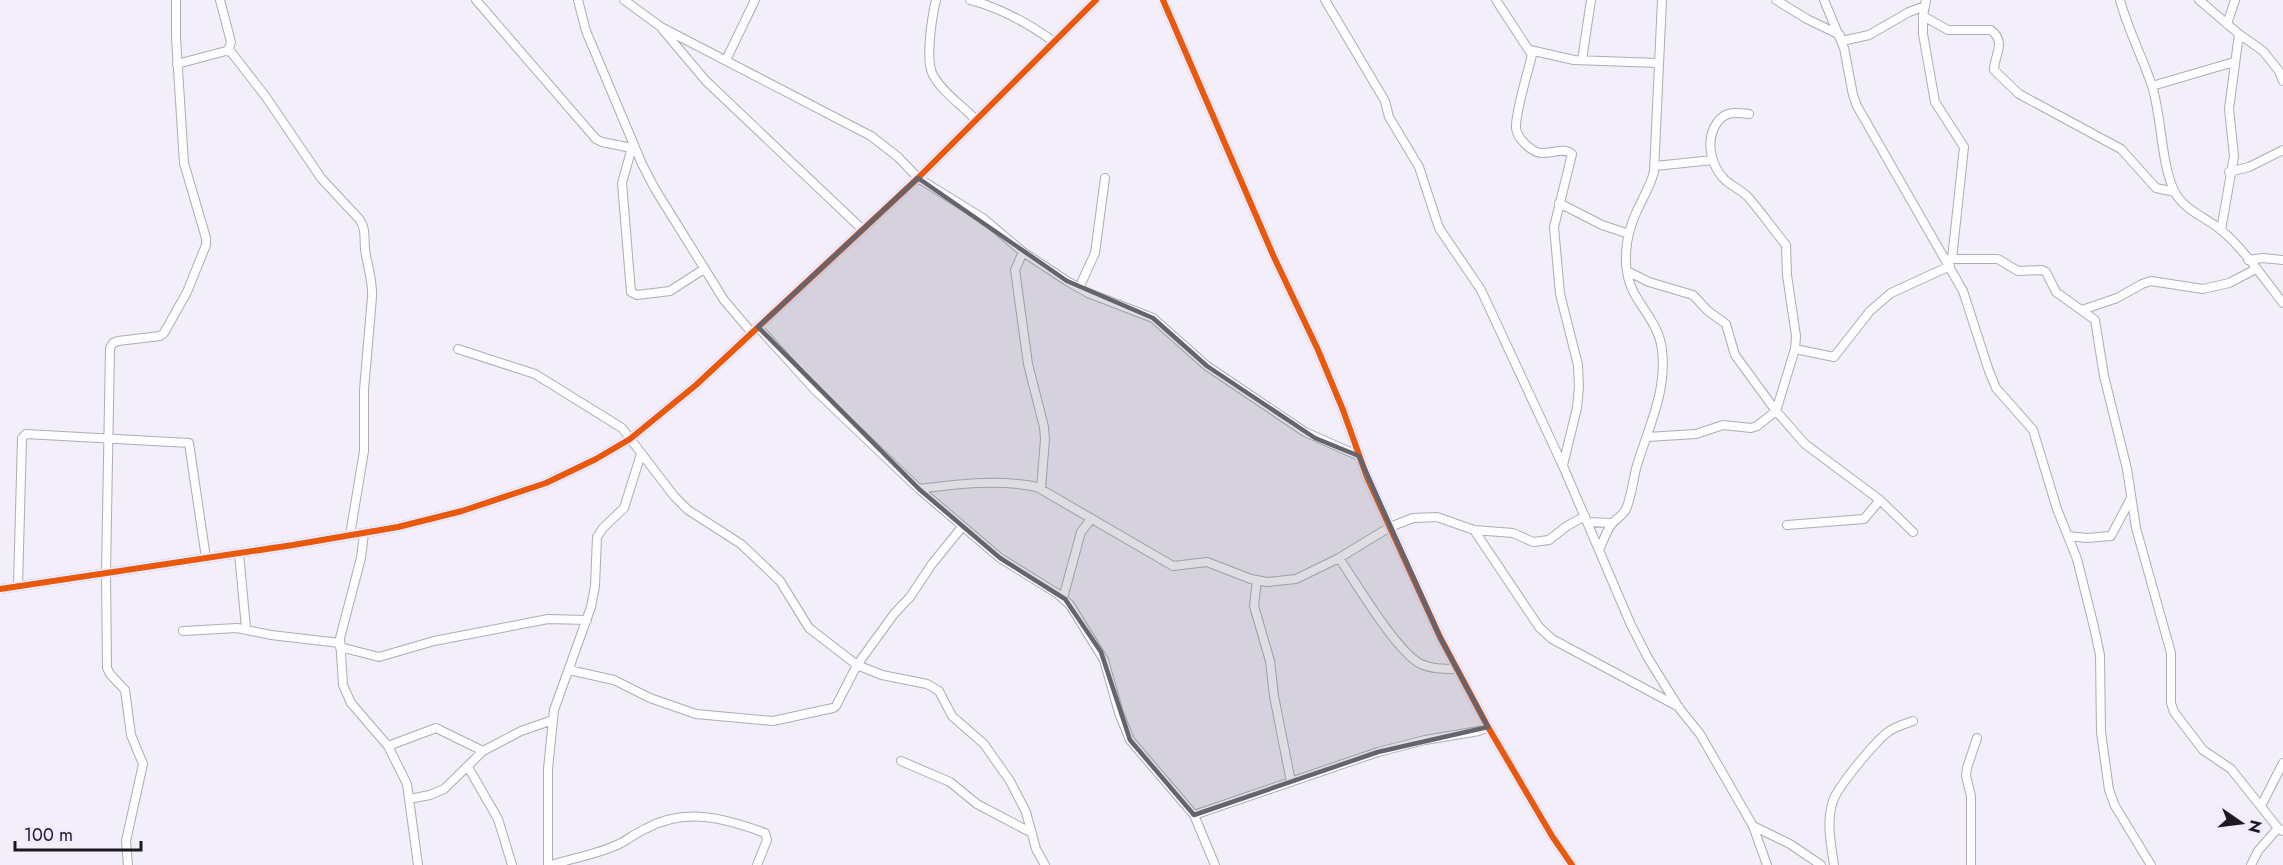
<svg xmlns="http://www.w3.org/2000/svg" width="2283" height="865" font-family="Jost,sans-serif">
<rect width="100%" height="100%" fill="#f2eefa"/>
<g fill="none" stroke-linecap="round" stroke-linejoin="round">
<g stroke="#afacb5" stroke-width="10">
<path id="street" d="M220,0L231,42L228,51
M476,0L596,139L602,142L632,148
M578,0L586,31L642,164L655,189L724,300L752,333
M624,0L661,27L871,136L898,157L918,178L984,219L1023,252L1067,281L1088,293L1153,318L1207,366L1305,432L1359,456
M936,0C932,16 925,61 933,75C942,92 963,106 976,120
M970,0C1001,8 1028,23 1054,42
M1163,0L1273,255L1318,350L1343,410L1367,477L1440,637L1488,727L1552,836L1572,865
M1325,0L1385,101L1389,117L1419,167L1439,228L1481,290L1563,466L1631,625L1648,658L1679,708L1700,734L1753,826
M1496,0L1532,55C1528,71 1515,114 1516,128C1517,138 1531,152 1541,153C1551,154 1564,147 1572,154L1554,227L1560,294L1578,365L1579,387L1577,408L1563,465
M1776,0L1807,19L1840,35
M1824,0L1844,48L1853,95L1857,106L1963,291L1989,371L1996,388L2033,430L2057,509L2077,559L2094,627L2100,655L2101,732L2109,790L2115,806L2151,865
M1926,0L1923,16V34L1935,102L1964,147L1952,259
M2120,0C2128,30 2142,56 2152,86C2162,116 2161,171 2177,196C2188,212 2207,218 2221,230C2243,248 2265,280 2283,303
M2199,0L2239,34L2263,51L2279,71L2283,81
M1923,16L1948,30H1991C2007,43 1994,55 1994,70L2019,94L2121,149L2156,188L2175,192
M2227,24L2235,0
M663,30L706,81L863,230
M1842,41L1869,35L1909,12L1925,6
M1530,50L1574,60L1659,63
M726,60L755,0
M1582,60L1591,0
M177,64L226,51L231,52L266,97L321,178L360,220C366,229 364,238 365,249C367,265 373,280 372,297L364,390V451L350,535
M2152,86L2234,62
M633,144L622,183L631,292L637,295L670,291L704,269
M1655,166L1713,160
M2229,172L2249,167L2283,150
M1559,203L1602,225L1629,234
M2221,230L2234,156L2229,109L2239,34
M1023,252L1015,270L1028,364L1044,427L1045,439L1041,489
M1945,259H1998L2018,271L2042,270L2046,272L2056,292L2095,320L2104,376L2127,469L2136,528L2171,653V703L2174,712L2203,750L2231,769L2278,828L2283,831
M2248,260L2263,258L2283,260
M1627,271L1649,282L1693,295L1708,311L1726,324L1735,355L1776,411L1805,444L1880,500L1913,532
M1079,288L1095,253L1105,178
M2082,310L2117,298L2142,284L2151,281L2203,289L2229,283L2256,269
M758,327L815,390L919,489L1000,558L1058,594L1070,605L1104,660L1119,713L1130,740L1194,815L1215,865
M458,349L535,374L622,428L674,496L688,510L741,544L780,581L809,628L857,665L882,675L927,684L939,691L952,716L984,744L1010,781L1026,812L1036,849L1045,865
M1795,349L1834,357L1870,311L1891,293L1950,266
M1647,437L1696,434L1723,425L1751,428L1757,426L1776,411L1795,349L1796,336L1787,275L1786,245C1773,229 1761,212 1748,197C1741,190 1732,186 1725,180C1712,167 1706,145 1714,128C1722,111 1733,112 1749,114
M919,489C956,484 999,479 1037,487L1173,566L1207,562L1251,579L1267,582L1296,579L1339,558L1390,527L1413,518L1437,517L1474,530L1513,533L1533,542L1549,540L1567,526L1585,516
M1588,522L1612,523
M1787,525L1864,519L1880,500
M1474,530L1539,627L1552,639L1679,707
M364,533L361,558L340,638L343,685L351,703L388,746L407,784L418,865
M2068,536L2087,538L2111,536L2131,498
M1599,550C1603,542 1606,532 1611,525C1615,519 1623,516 1626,509C1632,495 1633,479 1637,465C1649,426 1667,391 1662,350C1660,328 1644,311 1634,293C1621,269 1625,237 1636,213C1642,199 1650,187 1654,172L1662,0
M239,553L246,628
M1339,558C1356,583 1395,649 1419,663C1430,669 1444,669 1456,669
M1257,580L1254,606L1270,661L1274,696L1291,782
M18,586L22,438L26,434L189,443L206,558
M0,589L293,545L398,527L462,511L546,483L596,459L630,439L696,385L918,178L1096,0
M1063,598L1081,532L1091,519
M183,631L237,628L271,635L340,643
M340,647L379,657L434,641L548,619L587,620
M569,670L614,680L650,698L696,714L773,721L833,708L836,706L857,665L894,614L910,597L932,564L962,527
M388,746L436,728L483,751
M901,761L950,782L977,804L1032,833
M468,767L498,819L512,865
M409,799L430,795L444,789L483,751L521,731L553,720
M2261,806L2283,763
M1194,815L1378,752L1425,740L1479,731L1488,727
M128,865L126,841L143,764L131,735L125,690L110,674L107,668L106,573L110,348L113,343L118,341L160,336L164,333L187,292L206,245V238L184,163L176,38V0
M548,865V769L554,710L591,607L595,586L597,537L603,528L624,508L641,454
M551,865C573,858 600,854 621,843C629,839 636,833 645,829C685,807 725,818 765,833L767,840L757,865
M1767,865L1753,826L1790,844L1821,865
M1834,865C1831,844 1826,822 1833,801C1838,786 1875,742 1888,732C1894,727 1905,724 1913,721
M1971,865V796L1966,776L1967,768L1977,738
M2251,865L2258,851L2278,828"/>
</g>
<use href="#street" stroke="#fdfcfe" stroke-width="8"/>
<g stroke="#f0e9ff" stroke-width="10">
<path id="cycleway" d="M1163,0L1273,255L1318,350L1343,410L1367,477L1440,637L1488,727L1552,836L1572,865
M0,589L293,545L398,527L462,511L546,483L596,459L630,439L696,385L918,178L1096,0"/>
</g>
<use href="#cycleway" stroke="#e8590c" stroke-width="6"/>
</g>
<path fill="#66636c" fill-opacity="0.2" stroke="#66636c" stroke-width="4.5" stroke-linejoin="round" d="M918,178L1067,281L1153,318L1207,366L1315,438L1359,456L1440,637L1488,727L1378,752L1194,815L1130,740L1101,652L1065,599L1000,558L919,489L758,327Z"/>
<g transform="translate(2241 823) rotate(104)" stroke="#f0e9ff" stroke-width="4.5" paint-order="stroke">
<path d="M0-4.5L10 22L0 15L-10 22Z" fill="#1b1820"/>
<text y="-9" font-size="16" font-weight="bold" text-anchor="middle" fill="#1b1820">N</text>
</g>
<path d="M15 841v9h126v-9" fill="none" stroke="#1b1820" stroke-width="3"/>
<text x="24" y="841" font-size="18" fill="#1b1820" stroke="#f0e9ff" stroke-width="4.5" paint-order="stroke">100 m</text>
</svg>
